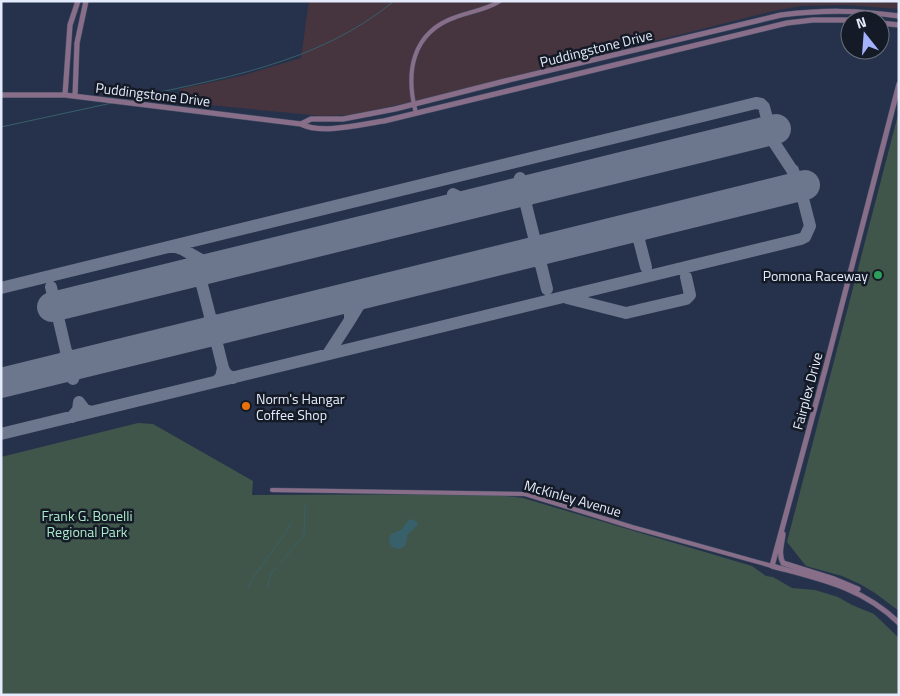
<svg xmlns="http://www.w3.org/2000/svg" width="900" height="696" font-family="'Titillium Web',sans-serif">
<rect width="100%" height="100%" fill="#26324b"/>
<path fill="#46343f" d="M309,1H899V9L847,5L800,6L769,12L430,98L351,115L322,116L178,102L180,89L241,76L301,58Z"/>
<path fill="#40564b" d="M899,111V611L875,593L860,584L842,576L806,566L787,542Z
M138,423L153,424L253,481L252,495L489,494L523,498L752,566L766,576L773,577L792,588L815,590L838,597L852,605L874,614L899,638V695H1V457Z"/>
<path fill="#37606a" d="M410,519L416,521L418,525L408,534L405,546L399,549L392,547C384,533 394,534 402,529C405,526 406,522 410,519Z"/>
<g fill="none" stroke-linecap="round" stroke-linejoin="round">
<path stroke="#37606a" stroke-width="1" d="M123,100C217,79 317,65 394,1
M1,127L112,103
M280,563L304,536L305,505
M248,588C259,564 279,547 291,523
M267,588L271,574L276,568"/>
<path stroke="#6c768c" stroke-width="12" d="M789,189L793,178V170
M509,195L520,197L526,205L530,194L537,188
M509,195L517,188L520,178L525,184L537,188
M526,205L534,237
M449,209L455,204V198L453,194L465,200L479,202
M623,230L631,232L639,240L642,230L646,224
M639,240L646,267
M173,246L182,249L212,266L217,267
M526,253L533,244L534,237L539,243L548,248
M524,254L534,257L541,265L542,258L549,247
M541,265L547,289
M183,275C192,276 197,277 202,285C203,273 210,271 220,266
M202,285L210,316
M51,287L66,351
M1,288L756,103L761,104L764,107L773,141L798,179L810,226L805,237L801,239L1,434
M567,298L626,313L686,299L690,295L686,277
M332,301L346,305L350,313V320L364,297L377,290
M197,335C205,330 209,326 210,316L217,325L228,327
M197,335H208L217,344L219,334L228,327
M217,344L223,368
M328,354L350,320
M84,362C75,361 70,359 66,351L65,361L57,369L66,372L73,379L76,370L84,362
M217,381L221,377L223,368L226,374L233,378
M72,417L78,410L79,402L85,410L91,412"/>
<path stroke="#6c768c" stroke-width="30" d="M52,307L776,129
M1,383L805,185"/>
<g stroke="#445067" stroke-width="5">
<path id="minor" d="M416,113C405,72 412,32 456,17C472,11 486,10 500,1
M272,490L525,494L632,527L772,566"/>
</g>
<g stroke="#445067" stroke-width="6">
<path id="tertiary" d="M880,23L899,25
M899,84L825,370L772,566C820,579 862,587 899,623
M1,95H65L301,124C320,135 363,124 384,121L787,23L813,20H850
M65,95L70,25L78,1
M75,96L77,43L86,1
M301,124L311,119H343L395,109L505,81L781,15C823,10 856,10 899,16
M783,534C782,544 778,554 783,563L834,579L858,589"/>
</g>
<use href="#minor" stroke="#886e88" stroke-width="4"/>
<use href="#tertiary" stroke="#886e88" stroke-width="5"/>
</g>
<circle fill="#2e9e5b" stroke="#151b26" stroke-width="2" cx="878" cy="275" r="5"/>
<circle fill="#e8710a" stroke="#151b26" stroke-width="2" cx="246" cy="406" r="5"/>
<g text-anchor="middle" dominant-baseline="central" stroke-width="5" stroke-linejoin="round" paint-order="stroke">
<g font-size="14" fill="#e3ebfc" stroke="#151b26">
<text transform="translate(596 48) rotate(-14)">Puddingstone Drive</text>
<text transform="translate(153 94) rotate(7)">Puddingstone Drive</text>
<text transform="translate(807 391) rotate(-75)">Fairplex Drive</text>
<text transform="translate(573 498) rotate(16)">McKinley Avenue</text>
</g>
<g font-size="14" fill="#e3ebfc" stroke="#151b26" text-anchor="end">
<text x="868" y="275">Pomona Raceway</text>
<text x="256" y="398" text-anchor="start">Norm's Hangar<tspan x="256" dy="16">Coffee Shop</tspan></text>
</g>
<g font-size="14" fill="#aaeac9" stroke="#151b26">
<text x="87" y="515">Frank G. Bonelli<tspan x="87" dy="16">Regional Park</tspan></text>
</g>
</g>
<rect width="900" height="696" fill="none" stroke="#e3ebfc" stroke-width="5"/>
<g transform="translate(865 35) rotate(343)"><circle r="24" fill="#151b26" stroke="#676e7c"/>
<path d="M0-4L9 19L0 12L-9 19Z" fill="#a3b2fd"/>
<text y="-8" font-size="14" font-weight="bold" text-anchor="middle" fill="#e3ebfc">N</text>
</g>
</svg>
